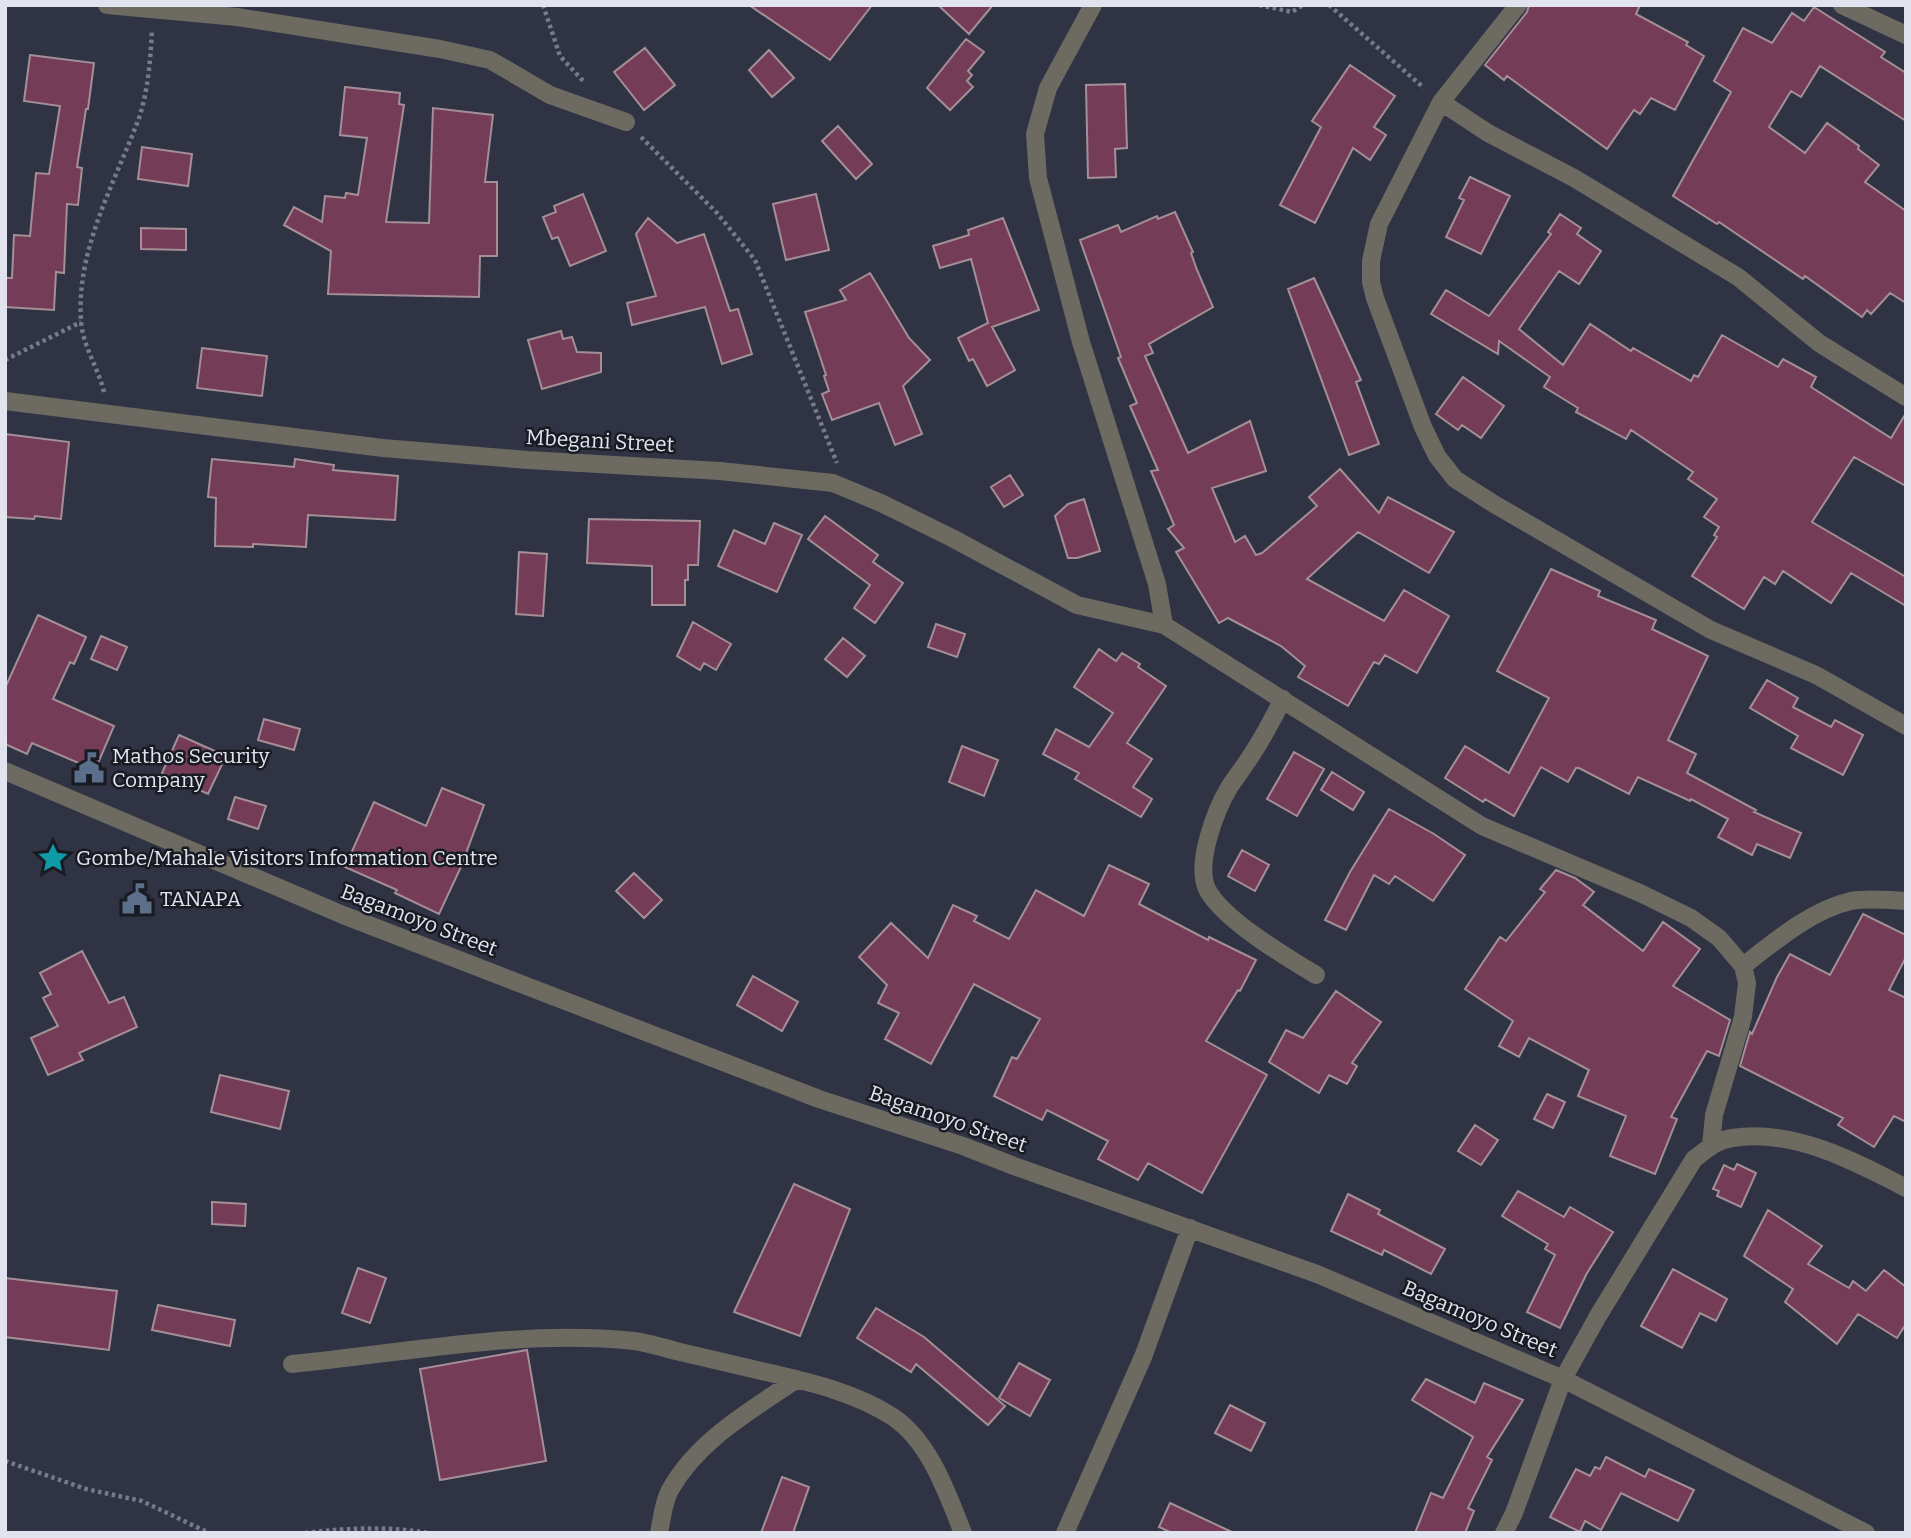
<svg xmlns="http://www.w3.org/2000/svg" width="1911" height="1538" font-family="Bitter,serif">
<rect width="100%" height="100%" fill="#2f3343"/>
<path fill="#743c57" stroke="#a48f97" stroke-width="2" d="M749,5H872L830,60Z
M938,5H993L969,34Z
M1529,5H1640L1636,14L1688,42L1686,45L1704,56L1675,110L1651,98L1640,114L1634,110L1607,149L1507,76L1504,80L1485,65L1527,12Z
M1814,7L1885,52L1881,57L1906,73V121L1820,66L1801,97L1791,91L1769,127L1805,153L1827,123L1859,146L1858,149L1879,165L1865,182L1906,211V303L1890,293L1871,314L1867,310L1862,317L1805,276L1803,279L1719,222L1717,224L1673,196L1731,92L1714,81L1743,28L1772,43L1792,13L1804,21Z
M966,39L984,52L968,71L972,75L967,81L973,87L950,110L927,88Z
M645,48L675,85L644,110L614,72Z
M769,50L794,78L772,97L749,70Z
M30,55L94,63L88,109H86L77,167L82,168L78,205L67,204L64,273L56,272L54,310L5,307V278H12L14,235L30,236L36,173L49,174L60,106L24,101Z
M1350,65L1395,96L1374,127L1386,135L1370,160L1353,148L1315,223L1280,205L1321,127L1312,121Z
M1125,84L1127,148L1115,149L1116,177L1088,178L1086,85Z
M345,87L400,93L399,104L404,105L386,222L429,223L433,108L493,115L485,182H497V256H480L479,297L328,294L331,251L284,225L294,207L322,222L325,196L345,198L346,193L358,195L367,138L340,135Z
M838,126L872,164L856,179L822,141Z
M142,147L192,154L188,186L138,179Z
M1470,177L1510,196L1481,254L1446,237L1464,200L1459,198Z
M583,194L606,251L570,266L558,237L552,239L543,217L556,212L554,206Z
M816,194L829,250L786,260L773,204Z
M1175,212L1193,252L1191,253L1197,270L1213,307L1149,344L1153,353L1145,356L1188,453L1250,421L1266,471L1212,488L1235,542L1245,536L1256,555L1262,553L1317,506L1309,497L1340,469L1379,513L1388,497L1454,532L1429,573L1358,532L1307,579L1384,621L1404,590L1449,616L1417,673L1385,655L1379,664L1374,662L1348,706L1298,677L1305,666L1281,646L1228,618L1219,623L1176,552L1184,548L1168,529L1174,525L1151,471L1158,470L1130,406L1137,403L1118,358L1121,357L1080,240L1118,225L1121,232L1157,216L1158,219Z
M1560,214L1581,228L1577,234L1601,251L1579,284L1559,271L1519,329L1563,365L1590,324L1631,351L1633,348L1691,381L1694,375L1698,377L1722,335L1778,367L1783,359L1816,377L1811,387L1891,438L1906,413V486L1854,457L1812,522L1906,577V606L1851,573L1831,603L1783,571L1775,584L1764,577L1744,609L1692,576L1717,537L1714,535L1719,527L1704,517L1717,499L1688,479L1693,472L1631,430L1626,439L1576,412L1578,408L1544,387L1550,377L1499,341L1498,354L1431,314L1446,290L1489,316L1551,234L1548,232Z
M648,218L677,243L704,234L730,311L738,309L752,354L722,364L705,307L632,325L627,303L656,296L636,234Z
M1003,218L1039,310L992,327L1015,370L987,386L973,359L969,361L958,338L988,323L971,259L940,268L933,246L969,235L968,230Z
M141,228L186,229V250L141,249Z
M870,273L909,338L930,360L903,386L922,434L895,445L879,403L832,420L822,394L829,391L824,376L826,375L805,312L846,300L840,290Z
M1314,278L1361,380L1356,382L1379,444L1349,455L1288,289Z
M561,331L563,339L572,337L577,352L601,353V372L542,389L528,340Z
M202,348L267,356L262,396L197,388Z
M1463,377L1504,406L1481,438L1462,425L1458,430L1436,414Z
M5,434L69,442L61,519L35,516L34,519L5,517Z
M212,459L294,467L295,459L334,465L333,470L398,476L395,520L308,515L306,547L253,544V547L215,546L216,498L208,497Z
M1010,475L1023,495L1004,507L991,487Z
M1084,499L1100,551L1077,558H1068L1055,516L1068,504Z
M825,516L878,555L873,562L903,583L875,623L854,608L870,585L808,539Z
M589,519L700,521L698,565H688V580H685V605H652V566L587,563Z
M774,523L802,535L777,592L718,566L734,530L765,544Z
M519,552L547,554L543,616L516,614Z
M1551,569L1600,591L1598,596L1656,620L1652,629L1708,656L1668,740L1696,754L1687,773L1756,810L1754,812L1801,833L1790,858L1757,844L1752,855L1718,837L1728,819L1691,799L1690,801L1638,777L1629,794L1579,768H1576L1568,782L1541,767L1514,816L1485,799L1483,802L1445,778L1465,746L1509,773L1549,698L1497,671Z
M38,615L86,637L74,664L70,662L53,699L114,726L95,770L32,743L27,754L5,744V688Z
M693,622L731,644L716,670L704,663L700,670L677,656Z
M936,624L965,634L957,657L928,647Z
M101,636L127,647L117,670L91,659Z
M843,638L865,656L847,677L825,659Z
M1099,649L1116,661L1122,653L1140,664L1138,667L1166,686L1127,743L1152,759L1133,787L1152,799L1141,817L1075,779L1079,773L1043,754L1056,729L1089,747L1113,713L1074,687Z
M1767,680L1798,698L1793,707L1831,727L1835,720L1863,735L1843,775L1791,748L1798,736L1750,708Z
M264,719L300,729L294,750L258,740Z
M179,735L226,756L208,794L162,773Z
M962,746L998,760L984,796L949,782Z
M1294,752L1324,769L1297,816L1267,799Z
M1332,772L1364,792L1353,810L1321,790Z
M442,788L484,805L460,869L439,914L395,893L397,890L345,867L374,802L426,826Z
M235,797L266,806L258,829L228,819Z
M1389,809L1434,834L1465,855L1433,901L1395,876L1389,884L1374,875L1346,930L1325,920L1350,872Z
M1242,850L1269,865L1255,891L1228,876Z
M1109,865L1149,884L1139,904L1208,940L1209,937L1256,960L1240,991L1238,990L1206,1041L1267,1075L1202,1193L1148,1163L1138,1180L1098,1159L1108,1141L1047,1110L1042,1120L994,1096L1012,1057L1017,1059L1040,1019L974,984L931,1064L885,1039L899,1013L878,1003L887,985L859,957L891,923L928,958L953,905L977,916L974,921L1009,939L1036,890L1084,916Z
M1556,870L1575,878L1594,892L1583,905L1643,951L1663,922L1700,949L1673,986L1730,1020L1719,1056L1707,1051L1671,1117L1677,1119L1655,1174L1610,1156L1626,1116L1578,1096L1589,1070L1529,1038L1519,1057L1499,1046L1513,1021L1465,989L1500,937L1506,941L1545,892L1540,889Z
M634,873L662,900L644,918L616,891Z
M1863,914L1906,935V957L1889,990L1906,998V1122L1894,1116L1874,1147L1838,1125L1843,1118L1740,1066L1750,1032L1752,1034L1777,977L1790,954L1830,975Z
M82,951L109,1003L124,997L137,1027L79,1053L83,1060L48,1075L31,1038L58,1026L43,998L51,994L40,973Z
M753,976L798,1002L782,1031L737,1005Z
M1336,991L1381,1022L1352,1063L1357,1066L1347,1084L1329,1075L1319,1093L1269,1062L1286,1030L1303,1038Z
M220,1075L289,1091L280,1129L211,1112Z
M1547,1094L1565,1102L1553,1128L1534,1119Z
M1475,1125L1498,1140L1481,1165L1458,1151Z
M1737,1164L1756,1173L1741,1207L1717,1196L1719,1191L1713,1189L1724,1165L1734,1170Z
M794,1184L850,1209L800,1336L734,1312Z
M1518,1191L1564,1217L1570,1207L1613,1232L1587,1273L1560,1328L1527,1312L1555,1255L1545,1249L1548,1244L1502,1216Z
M1348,1194L1380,1210L1378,1214L1445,1249L1431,1274L1384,1250L1382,1255L1331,1231Z
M212,1202L246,1204L245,1226L212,1224Z
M1768,1210L1822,1246L1808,1264L1849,1288L1853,1281L1866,1291L1884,1270L1906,1287V1324L1897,1338L1858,1314L1837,1344L1785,1302L1793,1289L1744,1256Z
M358,1268L386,1278L370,1323L342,1313Z
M1673,1269L1727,1299L1716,1321L1700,1313L1682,1348L1641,1326Z
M5,1278L117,1291L109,1350L5,1337Z
M158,1305L235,1320L230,1346L152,1330Z
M876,1308L924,1337L1005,1406L988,1425L916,1364L911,1372L857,1338Z
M527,1350L546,1461L440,1480L420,1369Z
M1019,1363L1050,1380L1030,1416L999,1398Z
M1426,1379L1475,1403L1484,1383L1523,1400L1487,1457L1492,1460L1468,1508L1474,1511L1465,1533H1415L1431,1493L1443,1498L1473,1437L1412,1400Z
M1230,1405L1265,1423L1251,1451L1215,1433Z
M1606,1457L1645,1477L1649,1469L1694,1490L1678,1521L1621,1493L1601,1530L1585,1521L1580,1532L1550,1517L1576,1469L1590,1476L1595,1467L1600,1469Z
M782,1477L809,1487L793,1533H761Z
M1170,1503L1234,1533H1172L1159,1527Z"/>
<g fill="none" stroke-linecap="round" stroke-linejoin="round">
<path stroke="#777b89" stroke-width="4.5" stroke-dasharray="3.5 3.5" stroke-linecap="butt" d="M543,5L560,56L585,83
M1259,5L1292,12L1303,5
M1329,5L1424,88
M641,137L717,213L755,260L837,463
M5,360L81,322
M104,392C98,367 83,347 81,321C76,252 112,188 136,126C148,96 150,63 152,31
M5,1461L86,1489L142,1501L209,1533
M305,1533C346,1528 387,1526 428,1533"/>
<path stroke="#6d6a62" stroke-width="18" d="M107,5L237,17L440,49L490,60L550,95L626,122
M1093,5L1048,88L1035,134L1038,178L1081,342L1157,584L1164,625L1482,826L1640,893L1691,918L1719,938L1743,966L1747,983L1743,1017L1714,1115L1711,1146
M1518,5L1441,102L1379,224L1371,261V282L1375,298L1423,427L1437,456L1455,479L1494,504L1711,630L1816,675L1906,726
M1842,5L1906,35
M1441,102L1488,133L1574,178L1738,277L1819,343L1906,397
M5,401L383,448L528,460L720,471L833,483L881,503L952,538L1077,605L1164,625
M1283,699C1274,716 1265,734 1254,751C1247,763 1238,774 1230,786C1216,809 1195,863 1207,889C1222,919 1286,957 1316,975
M5,771L343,915L819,1099L963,1146L1014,1166L1317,1274L1563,1379L1866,1533
M1743,966C1774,942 1811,910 1851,901C1868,898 1888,900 1906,901
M292,1364C406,1353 519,1329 634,1341C648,1343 662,1347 676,1351C701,1357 727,1363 753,1369C799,1380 852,1390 893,1417C930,1442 947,1493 963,1533
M659,1533C662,1519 663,1503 670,1490C698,1440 750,1411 797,1379
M1065,1533L1143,1357L1190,1228
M1504,1533L1514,1513L1563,1379L1598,1316L1694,1159C1706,1150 1717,1140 1732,1138C1792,1128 1854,1161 1906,1188"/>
</g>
<defs>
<g id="civic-bare" transform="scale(2.415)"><path d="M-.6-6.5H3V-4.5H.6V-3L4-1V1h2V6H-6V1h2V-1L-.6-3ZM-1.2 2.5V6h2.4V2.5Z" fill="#5c6f8a" stroke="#191b22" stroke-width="2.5" paint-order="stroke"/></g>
<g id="sight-bare" transform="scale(2.415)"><path d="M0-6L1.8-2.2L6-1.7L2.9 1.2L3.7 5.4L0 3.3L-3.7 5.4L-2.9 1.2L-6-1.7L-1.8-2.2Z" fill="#0f9aa8" stroke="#191b22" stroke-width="2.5" paint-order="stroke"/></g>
</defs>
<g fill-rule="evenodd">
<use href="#civic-bare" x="89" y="768"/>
<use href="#sight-bare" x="53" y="858"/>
<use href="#civic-bare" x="137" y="899"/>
</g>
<g text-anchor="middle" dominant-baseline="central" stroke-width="5" stroke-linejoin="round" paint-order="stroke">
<g font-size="21" fill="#e1e4ef" stroke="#191b22">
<text transform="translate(600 441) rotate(3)">Mbegani Street</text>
<text transform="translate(419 920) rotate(21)">Bagamoyo Street</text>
<text transform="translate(948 1119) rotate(19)">Bagamoyo Street</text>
<text transform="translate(1480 1319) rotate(23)">Bagamoyo Street</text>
</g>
<g font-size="21" fill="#e1e4ef" stroke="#191b22" text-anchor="start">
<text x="112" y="756">Mathos Security<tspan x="112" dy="24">Company</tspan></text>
<text x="76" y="858">Gombe/Mahale Visitors Information Centre</text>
<text x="160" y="899">TANAPA</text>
</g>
</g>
<rect width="1911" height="1538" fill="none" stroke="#e1e4ef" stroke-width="14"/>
</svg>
